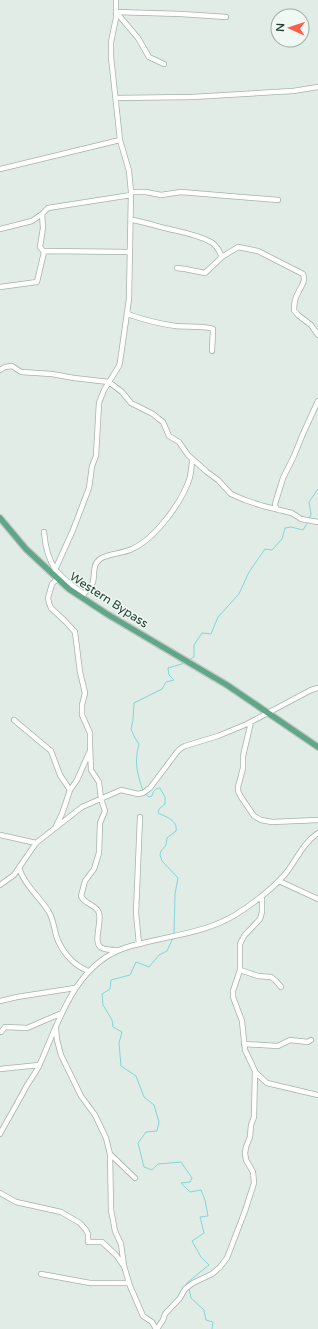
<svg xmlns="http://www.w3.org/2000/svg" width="318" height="1329" font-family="'Varela Round',sans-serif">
<rect width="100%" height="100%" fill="#e0ece5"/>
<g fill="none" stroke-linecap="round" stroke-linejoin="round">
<path stroke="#82d6d7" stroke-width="1" d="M309,519L311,514L309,502L318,489
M189,660L194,657V645L202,633L211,634L218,617L239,594L249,572L265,549L272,550L282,539L285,528L291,527L303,530L308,522
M143,791C137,773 134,762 139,744L135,738L131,729L133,720L134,703L162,689L166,682L174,680L169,675L168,668L185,663
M144,793L149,797L152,796C153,791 155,789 160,788L165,797V804L159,809L158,813C166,817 178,820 176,831L167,838L166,845L161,851L160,855L162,861L178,878L175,894L174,935
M173,938L167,951L159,955L149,967L136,962L130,975L111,980L110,989L102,994L103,1005L112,1020L113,1027L122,1032L119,1043L121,1066L136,1076L144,1097L154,1105L159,1122L157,1131L146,1132L138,1143L144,1167L152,1170L158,1164L181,1162L192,1178L190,1182L181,1183L190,1192L201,1190L205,1200L208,1216L200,1217L204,1233L192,1241L201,1257L209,1265L194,1277L186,1284L187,1285
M189,1288L191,1298L204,1310L206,1320L213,1322L212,1329"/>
<g stroke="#a2b4ab" stroke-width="6">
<path id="minor" d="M164,64L149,57L138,38L116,12L181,14L226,17
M116,98L192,97L293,91L318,87
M0,169L120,140
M131,192H146L161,195L181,192L278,200
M42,214L43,228L40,247L44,252
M132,220C145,222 156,226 169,229C182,232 198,235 211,242C217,245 219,251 222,257L238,247L258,251L303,274C306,282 301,286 298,293C295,298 294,305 294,310L298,315L311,325L318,335
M0,229L32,221L42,214L48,208L131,195
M177,268L185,269L205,273L222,257
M0,287L37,282L44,252L47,251L130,252
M127,312L130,315C145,320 160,324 176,326C185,327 207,326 213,329L212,351
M0,370L5,367L12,366L21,372L52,374L74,378L109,382L122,392L131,403L153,414L159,419L163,422L169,436L179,442L188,455L207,472L218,480L231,494L245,500L263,506L292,513L301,519L318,522
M278,510L276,508L275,504L283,478L294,456L302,436L318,401
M44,532C47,566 57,575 84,594C86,590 92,586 93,582C95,574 92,565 100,559C109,553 122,554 132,549C155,539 183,501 190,477C191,471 192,465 192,459
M55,570L73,530L89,488L92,466L96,456L99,403L104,390L119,366L120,362L129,299L131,192L129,171L120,140L111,57V42L116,18V0
M57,579L52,584L48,598L49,603L51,608L65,621L75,632L80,672L85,693L82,705V715L90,733V746L91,770L99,782L101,799L105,811L100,823L99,853L94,869L85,881L81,896C85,905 96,904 99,913C102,923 92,944 102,948C106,950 113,950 117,950
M14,720L51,751L60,775L70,790
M251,722L243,756V768L238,787V791L241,797L254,816L261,820L272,822L318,820
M56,826L62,814L70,790L77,780L89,753
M0,835L36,843
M19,868C25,886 39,896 49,912C53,919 54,927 56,935C61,951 73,965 88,971
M279,881L318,899
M0,885L14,875L36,843L82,807L121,790L138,794L143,793L150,788L177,752L181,748L185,746L218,736L247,724L311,690L318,688
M139,944L136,913L140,817
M240,970L258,976L271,977L276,981L281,987
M0,1001L17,997L75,988
M56,1029L57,1040L61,1055L81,1096L95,1115L106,1138L110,1154L111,1210L115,1231L121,1244L124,1266L130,1286L143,1316L152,1322L156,1329
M1,1032L5,1027L27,1028L62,1013
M244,1044L278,1046L290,1040L308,1042L311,1040
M0,1069L39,1065
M255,1072L267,1083L318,1095
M0,1134C8,1119 17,1104 25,1089C29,1081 35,1074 39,1066C58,1024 72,972 117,951C125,947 135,945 143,943C174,935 207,932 235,915C254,903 272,890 286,873C297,859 303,843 318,833
M110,1154L135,1178
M0,1193L16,1202L61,1212L80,1223L86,1230L88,1234V1242H102L116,1255L123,1265
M41,1274L90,1283H129
M157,1329L163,1320L165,1314L180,1298L185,1289L193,1283L212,1274L220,1267L227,1258L245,1211L254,1183L253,1172L246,1160L245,1153L246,1147L250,1137L251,1125L254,1117L255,1071L245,1050L242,1021L233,997V991L240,970V944L244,936L260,919L262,912V896"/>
</g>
<g stroke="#c0c9c5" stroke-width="8">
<path id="major" d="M0,518L26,549L69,589L107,614L227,685L318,747"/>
</g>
<use href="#minor" stroke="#fff" stroke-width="4.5"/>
<use href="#major" stroke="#60a689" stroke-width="5.5"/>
</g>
<g text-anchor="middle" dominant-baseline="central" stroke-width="3" stroke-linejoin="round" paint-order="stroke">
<g font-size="12" fill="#1f3e31" stroke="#f0f8f3">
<text transform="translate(109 600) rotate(33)">Western Bypass</text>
</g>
</g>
<g transform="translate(290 28) rotate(273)"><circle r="19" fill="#f0f8f3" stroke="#9caea5"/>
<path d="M0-3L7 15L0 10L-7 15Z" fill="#ff5c4b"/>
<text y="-6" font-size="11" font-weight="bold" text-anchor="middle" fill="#1f3e31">N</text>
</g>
</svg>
